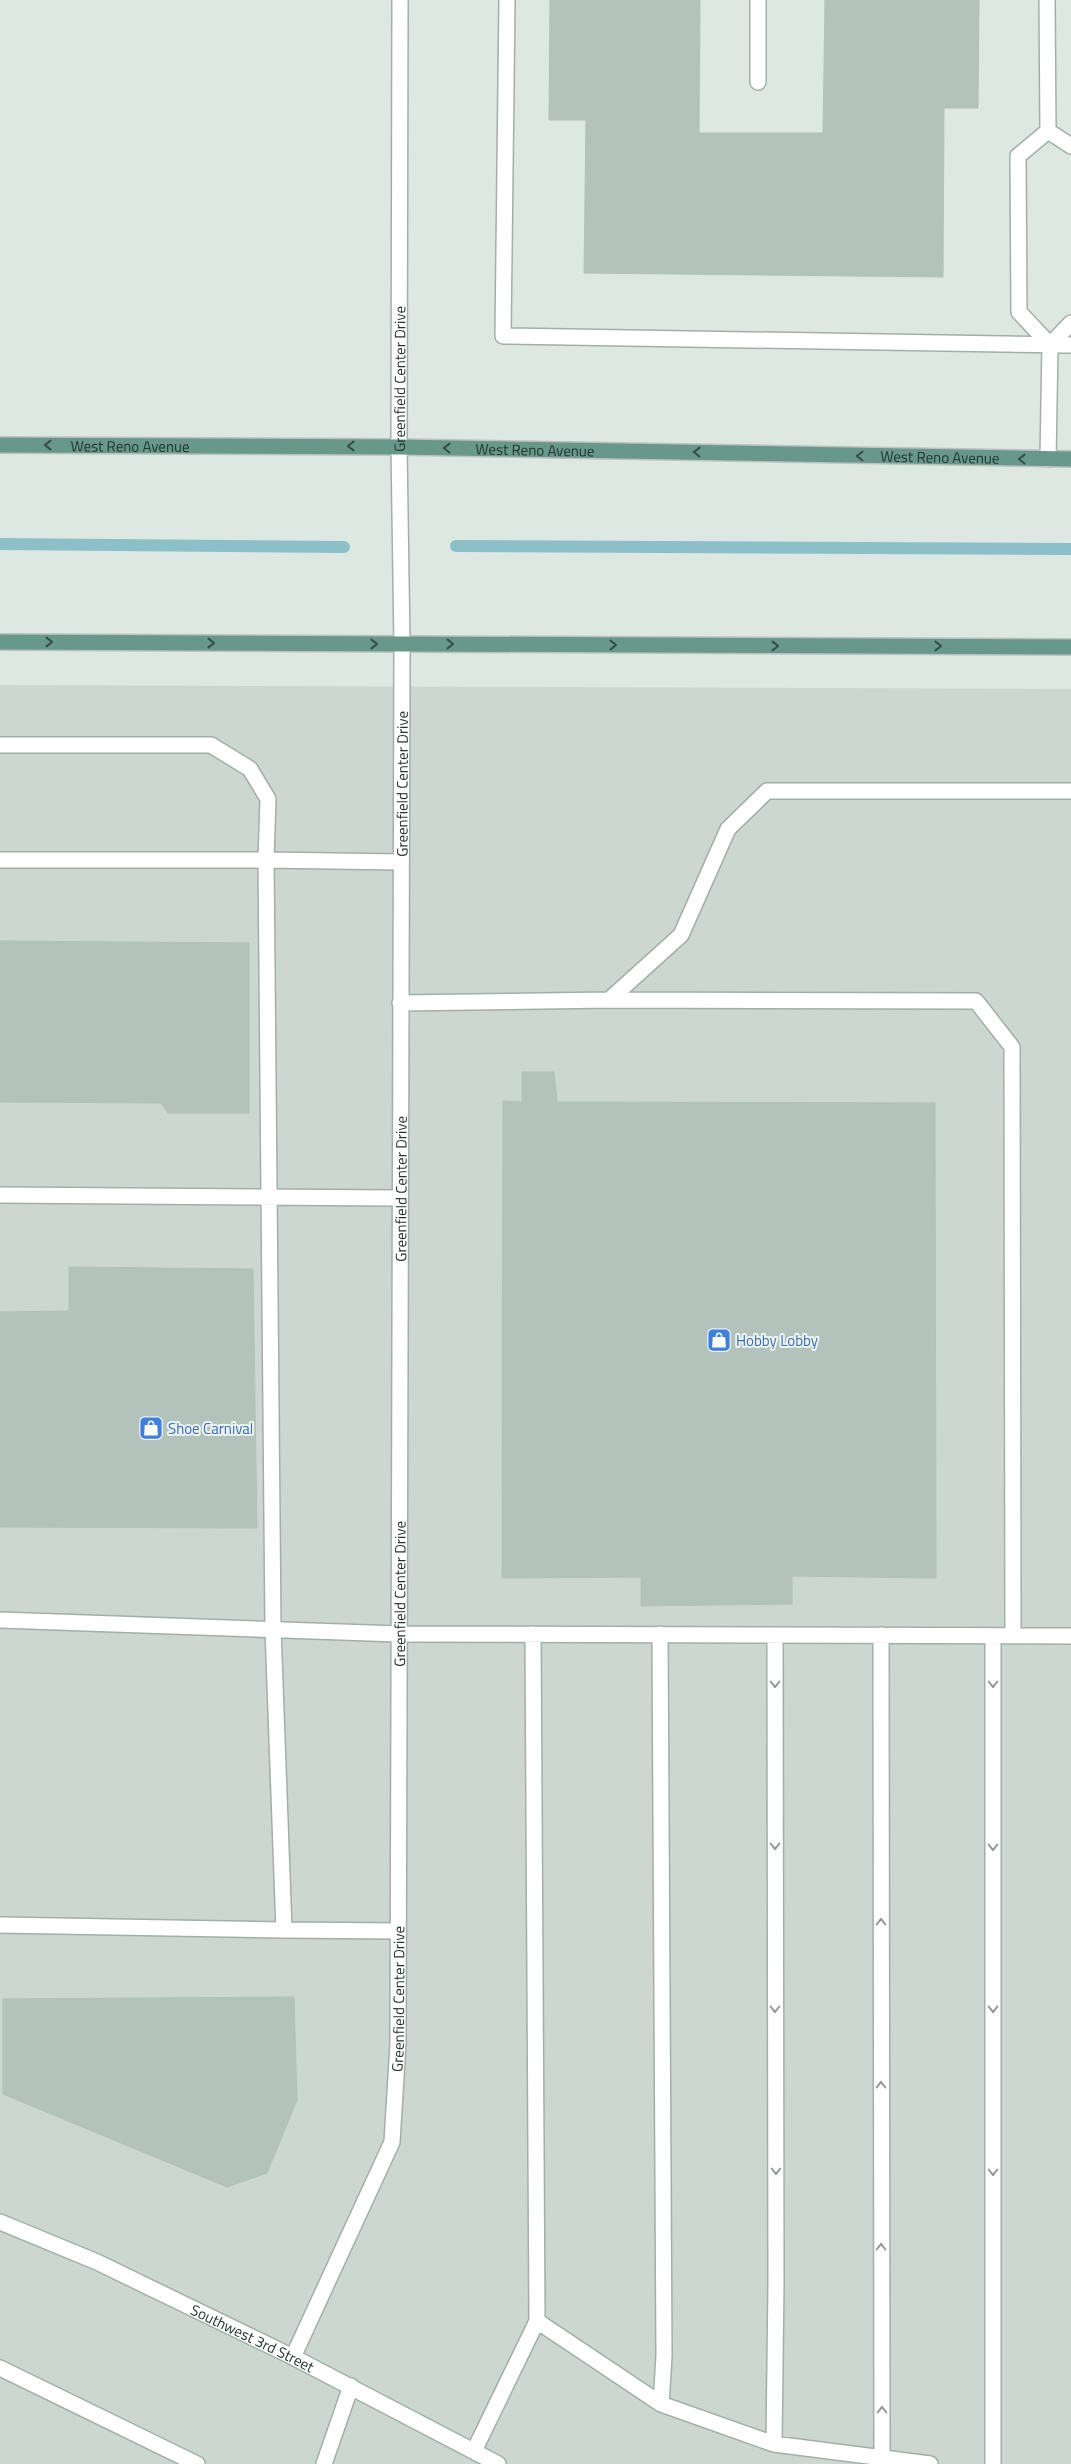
<svg xmlns="http://www.w3.org/2000/svg" width="1071" height="2464" font-family="'Titillium Web',sans-serif">
<rect width="100%" height="100%" fill="#dee8e3"/>
<path fill="#cdd7d2" d="M0,685L1071,689V2464H0Z"/>
<g fill="none" stroke-linecap="round" stroke-linejoin="round">
<path stroke="#8cbfc7" stroke-width="12" d="M0,544L344,547
M456,546L1071,549"/>
</g>
<path fill="#b4c2bc" stroke="#b2c0ba" d="M550,0H700L699,133H823L825,0H979L978,108H944L943,277L584,273L586,120H549Z
M0,941L249,943V1113H168L161,1103L0,1102Z
M522,1072H554L557,1102L935,1103L936,1578L792,1576V1604L641,1606V1577L502,1578L503,1101L522,1102Z
M69,1267L253,1269L257,1528L0,1527V1312L69,1311Z
M294,1997L297,2100L267,2173L227,2187L3,2094V1999Z"/>
<g fill="none" stroke-linecap="round" stroke-linejoin="round">
<g stroke="#a2afa9" stroke-width="18">
<path id="service" d="M507,0L503,336L1071,345
M1047,0L1048,131
M758,82V0
M1048,131L1018,156L1019,312L1050,345L1071,323
M1048,131L1071,146
M1048,459L1050,345
M0,745H211L250,769L268,799L266,860H0
M609,1000L976,1001L1012,1047L1013,1636
M400,1003L609,1000L681,935L728,829L767,791H1071
M0,1195L400,1198
M0,1620L399,1634L1071,1636
M660,1634L664,2356L661,2404
M881,1635L882,2458
M993,1636V2464
M0,1925L284,1930L273,1629L266,860L401,862
M284,1930L398,1931
M537,2321L661,2404L774,2444L930,2464
M0,2368L197,2464
M774,2444L776,2283L775,1635
M474,2451L537,2321L533,1634
M324,2464L351,2386"/>
</g>
<g stroke="#a2afa9" stroke-width="18">
<g id="minor">
<path id="s1" d="M293,2357L392,2142L398,2044L402,644L399,447L400,0"/>
</g>
</g>
<g stroke="#9fb2aa" stroke-width="18">
<g id="secondary">
<path id="s2" d="M0,2222L97,2262L293,2357L498,2464"/>
</g>
</g>
<g stroke="#bdc2c1" stroke-width="18">
<g id="primary">
<path id="s3" d="M0,445L399,447L1071,459"/>
<path d="M0,642L1071,647"/>
</g>
</g>
<use href="#service" stroke="#fff" stroke-width="15"/>
<use href="#minor" stroke="#fff" stroke-width="15"/>
<use href="#secondary" stroke="#fff" stroke-width="15"/>
<use href="#primary" stroke="#68988a" stroke-width="15"/>
</g>
<defs><path id="oneway-chevron" d="M-2-3.5L2.5 0L-2 3.5" fill="none" stroke-width="1.6" stroke-linecap="round" stroke-linejoin="round" transform="scale(1.25)"/></defs>
<g stroke="#344e46">
<use href="#oneway-chevron" transform="translate(48 445) rotate(-180)"/>
<use href="#oneway-chevron" transform="translate(351 446) rotate(-180)"/>
<use href="#oneway-chevron" transform="translate(447 448) rotate(-179)"/>
<use href="#oneway-chevron" transform="translate(697 452) rotate(-179)"/>
<use href="#oneway-chevron" transform="translate(860 456) rotate(-179)"/>
<use href="#oneway-chevron" transform="translate(1022 459) rotate(-179)"/>
<use href="#oneway-chevron" transform="translate(49 642)"/>
<use href="#oneway-chevron" transform="translate(211 643)"/>
<use href="#oneway-chevron" transform="translate(374 644)"/>
<use href="#oneway-chevron" transform="translate(450 644)"/>
<use href="#oneway-chevron" transform="translate(613 645)"/>
<use href="#oneway-chevron" transform="translate(775 646)"/>
<use href="#oneway-chevron" transform="translate(938 646)"/>
</g>
<g stroke="#909a97">
<use href="#oneway-chevron" transform="translate(775 1684) rotate(90)"/>
<use href="#oneway-chevron" transform="translate(993 1684) rotate(90)"/>
<use href="#oneway-chevron" transform="translate(775 1846) rotate(90)"/>
<use href="#oneway-chevron" transform="translate(993 1847) rotate(90)"/>
<use href="#oneway-chevron" transform="translate(881 1922) rotate(-90)"/>
<use href="#oneway-chevron" transform="translate(775 2009) rotate(90)"/>
<use href="#oneway-chevron" transform="translate(993 2009) rotate(90)"/>
<use href="#oneway-chevron" transform="translate(881 2085) rotate(-90)"/>
<use href="#oneway-chevron" transform="translate(776 2171) rotate(90)"/>
<use href="#oneway-chevron" transform="translate(993 2172) rotate(90)"/>
<use href="#oneway-chevron" transform="translate(881 2247) rotate(-90)"/>
<use href="#oneway-chevron" transform="translate(882 2410) rotate(-90)"/>
</g>
<defs>
<g id="shop-square" transform="scale(1.25)"><rect x="-9" y="-9" width="18" height="18" rx="4" fill="#3f7fe0" stroke="#eef5f1"/><path d="M-5-2.5h2.3a2.7 3.5 0 0 1 5.4 0H5L5.5 6h-11ZM-1.5-2.5h3a1.5 2.3 0 0 0-3 0Z" fill="#fff"/></g>
</defs>
<g fill-rule="evenodd">
<use href="#shop-square" x="719" y="1340"/>
<use href="#shop-square" x="151" y="1428"/>
</g>
<g text-anchor="middle" dominant-baseline="central" stroke-width="4" stroke-linejoin="round" paint-order="stroke">
<g font-size="15" fill="#22352f" stroke="#eef5f1">
<text stroke="none"><textPath href="#s1" startOffset="2000">Greenfield Center Drive</textPath></text>
<text stroke="none"><textPath href="#s3" startOffset="130">West Reno Avenue</textPath></text>
<text stroke="none"><textPath href="#s3" startOffset="535">West Reno Avenue</textPath></text>
<text stroke="none"><textPath href="#s3" startOffset="940">West Reno Avenue</textPath></text>
<text stroke="none"><textPath href="#s1" startOffset="1595">Greenfield Center Drive</textPath></text>
<text stroke="none"><textPath href="#s1" startOffset="1190">Greenfield Center Drive</textPath></text>
<text stroke="none"><textPath href="#s1" startOffset="785">Greenfield Center Drive</textPath></text>
<text stroke="none"><textPath href="#s1" startOffset="380">Greenfield Center Drive</textPath></text>
<text stroke="none"><textPath href="#s2" startOffset="278">Southwest 3rd Street</textPath></text>
</g>
<g font-size="15" fill="#366cbe" stroke="#eef5f1" text-anchor="start">
<text x="736" y="1340">Hobby Lobby</text>
<text x="168" y="1428">Shoe Carnival</text>
</g>
</g>
</svg>
